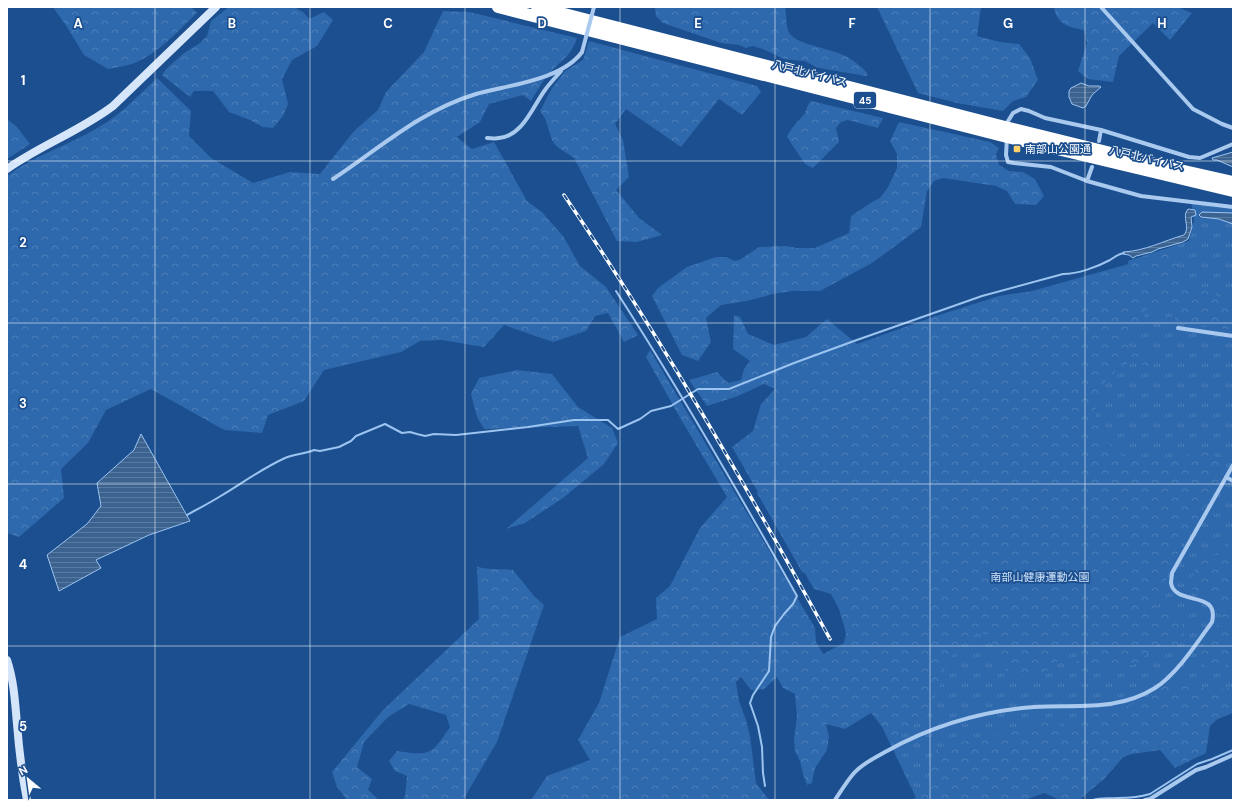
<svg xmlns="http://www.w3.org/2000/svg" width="1240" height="807" font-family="'DM Sans','Noto Sans JP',sans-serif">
<defs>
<pattern id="grass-tufts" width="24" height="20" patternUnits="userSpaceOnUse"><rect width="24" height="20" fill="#2e69ad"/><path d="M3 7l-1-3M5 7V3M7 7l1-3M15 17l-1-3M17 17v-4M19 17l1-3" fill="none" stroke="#4d80b9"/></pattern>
<pattern id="forest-crowns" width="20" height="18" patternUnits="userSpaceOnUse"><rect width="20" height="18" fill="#2e69ad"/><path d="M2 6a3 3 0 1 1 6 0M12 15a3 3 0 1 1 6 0" fill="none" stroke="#4d80b9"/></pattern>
<pattern id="water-rules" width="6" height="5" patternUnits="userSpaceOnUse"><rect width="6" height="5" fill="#3c6290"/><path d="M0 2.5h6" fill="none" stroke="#597aa1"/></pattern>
</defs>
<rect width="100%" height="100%" fill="#1b4f8f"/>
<path fill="url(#grass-tufts)" d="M1191,202L1233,207V713L1114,761L917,800L844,647L851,642L844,594L802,572L757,493L777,462L1131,289L1128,261L1189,241L1194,220Z"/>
<path fill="url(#forest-crowns)" d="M53,7H191L197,13C178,31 157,55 132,64C124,66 116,68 108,69L84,55L67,27Z
M229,7H294L303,12L309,19L324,12L333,20L317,46L292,60L282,79L288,104L283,116L273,128L263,127L250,120L229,112L213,91H194L190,97L162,75L167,68L184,53L200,43L207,36L211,21Z
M655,7H785C787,15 785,27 790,34C797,44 830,49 841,54C851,58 861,66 868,74L866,76L819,68L804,61L784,59L763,49L753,46L746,48L739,45L721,43L663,23L656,16Z
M877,7H987L981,8L977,36L1000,42L1019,44L1030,58L1038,80L1026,97L1013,101L1003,111L957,103L918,93Z
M1054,7H1177L1192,13L1170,40L1153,23L1119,56L1113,82L1088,79L1078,71L1087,43L1084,30C1069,27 1057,25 1054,7Z
M443,11L469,12L577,38C570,58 563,58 551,72C543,80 537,91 531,101L523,95L489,104L480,122L457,137L472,149L494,142L527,201L542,212L563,236L580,266L606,287L638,335L624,342L608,313L595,316L586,331L553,342L504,325L484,347L441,340L420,341L401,352L324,370L304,401L268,415L262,433L224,430L151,389L106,410L88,443L61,469L64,498L19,537L7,533V176C35,155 69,145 99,127C120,115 139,95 157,78L191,111L189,136L211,158L253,183L290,172L320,174L354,131L378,110L386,92L424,52Z
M589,41L757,86L761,92L742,115L719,99L681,147L626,109L615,124L623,140L629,177L616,190L639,218L662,235L637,242L617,241L574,158L556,146L552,140L545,118L540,111L552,88L565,71L583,60Z
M811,101L883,118L878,128L848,120L841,122L836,128L839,142L813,168L805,164L787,137C791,127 799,121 805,113C807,109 807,105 811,101Z
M7,119L17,127L30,144L7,159Z
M899,122L990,142L999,148L996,154L999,165L1009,171L1023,172L1035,179L1044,196L1036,205L1015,204L1007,191L996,186L943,178L934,181L927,191L921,227L872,263L820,291H792L773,294L747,301L721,305L706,318L711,342L698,361L682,355L654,300L652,296L658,288L687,267L716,257H726L735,261L741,259L759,247L786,246L797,248H815L849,233L851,216L872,202L880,198L888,187L897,168V154L890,141Z
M1174,249L1179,271L1190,285L1233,302V330L1177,322L1169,308L1148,306L1141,325L1123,338L1124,344L1152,354L1149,366L1129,362L1107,378L1095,411L1100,435L1127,460L1170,459L1208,449L1210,453L1225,462L1224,468L1219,480L1168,571C1167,588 1158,599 1156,615L1170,613C1185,625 1189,631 1176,646L1163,641L1134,665L1095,669L1091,673L1079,670L1077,661L1078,654L1069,644L1063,648L1059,658L1053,668L1030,677L1012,675L1002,666L992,649L993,644L988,634L977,633L961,643L953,654L942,674L941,684L925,720L908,727L892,739L871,713L845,729L826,724L829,737L827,750L815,768L812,783L807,785L803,774L800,761L795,751L794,739L797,717L795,694L783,688L777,677L764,689L751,690L741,677L736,682L739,701L746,720L750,736L756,783L769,800H531L547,776L590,760L578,740L599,703L620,637L657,619L656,598L670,586L700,528L727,497L679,416L646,357L650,350L731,486L815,628L816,642L823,654L844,643L846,633L839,609L831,594L814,589L732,447L753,431L761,404L775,389L764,384L738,396L707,406L689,380L717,372L728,383L741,380L744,369L750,361L733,349L734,315L740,317L748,334L774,345L806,337L827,319L857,344L936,316L999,296L1032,291L1132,263Z
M517,370L552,374L578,407L612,428L618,443L604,464L563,498L525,523L506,529L588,458L578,426L484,429L477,417L471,394L479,378Z
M1233,535V668L1221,662L1206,667L1195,658L1220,620V609L1215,599L1195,591L1190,587L1193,574L1198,564L1207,556H1213L1226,550L1230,538Z
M477,566C486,571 502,568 513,570L534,596L544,605L497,742L463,800H403L405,796L407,776L395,771L389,761L397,751C431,756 431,755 450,727L446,715L409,704L388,717L364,742L357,767L372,779L368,790L379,800H347L337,787L332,772L383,710L479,619Z
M1172,682H1191L1211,691L1233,687V713H1223L1210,726L1206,753L1175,768L1160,750L1125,755L1104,779L1079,800H1060L1044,793L1025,800H911C930,793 931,769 933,752L943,746L998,734L1046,720L1062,726L1074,727L1097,713L1125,707L1140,702Z"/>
<path fill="url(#water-rules)" stroke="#9cc4f0" d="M1081,83L1089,86H1099L1101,87L1092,95L1086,106L1083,108L1072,104L1069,97V91L1071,88Z
M1233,152V167L1217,160H1213L1212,158Z
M1188,209L1195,210L1196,215L1191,217L1192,227L1188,239L1183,242L1158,249L1152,252L1136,256L1133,258L1129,255L1123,254V252C1145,251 1163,241 1184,235C1191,227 1181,217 1188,209Z
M1202,212L1233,213V224L1219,219L1201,217L1199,215Z
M141,434L190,521L149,535L96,560L101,568L59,591L47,555L87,524L101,506L97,483L134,450Z"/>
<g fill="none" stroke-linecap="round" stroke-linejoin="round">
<path stroke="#9cc4f0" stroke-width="2" d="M616,291C680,390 739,493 797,596L793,604L784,614L775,626L771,637L769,671L753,695L750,703L758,726L762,747L763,773L765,786
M187,515C197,509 208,504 219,497C241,484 261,469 285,458C294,454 305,454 314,450L320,451L339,447L351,441L356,436L385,424L402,433L410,432L417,434L425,436L434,434L456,435L528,427L574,420H608L618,429L640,419L651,411L671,406L698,389H729L794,363L854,341L982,296L1063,274C1078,274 1097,267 1110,260C1115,257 1118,254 1124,253
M1093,800C1102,797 1109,799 1118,798C1129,798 1140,797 1150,794L1197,764L1212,759L1233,750"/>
<path stroke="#a9c9ee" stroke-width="4" d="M1101,7L1193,109L1222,124L1233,128
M1005,126L1013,113L1021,109L1029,111L1045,118L1101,130L1189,157L1200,158L1233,144
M1007,137L1006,155L1008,162L1014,163L1051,167L1087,181L1141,196L1233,207
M487,138C491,138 495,139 499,138C523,136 533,106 545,90C550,83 556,77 561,71
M1099,141L1101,130
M333,179C380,148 420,111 476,94C508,85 562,80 582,52
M1087,181L1092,167
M1178,328L1233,336
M1226,477L1233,481
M835,800C841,791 847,781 854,773C863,763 876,757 887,751C932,726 982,711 1034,707C1075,704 1117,712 1155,688C1176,675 1197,643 1212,622C1220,589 1175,607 1171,583C1171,580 1172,576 1172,573L1233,465
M1145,800L1150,799L1196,770L1206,767L1233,755"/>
<path stroke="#d6e6fa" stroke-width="8" d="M7,169C41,145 80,131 113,106L216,7
M7,660C14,681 15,702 17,724C19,749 22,775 27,800"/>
<path stroke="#fff" stroke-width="12" d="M498,7L1007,137L1233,191
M537,7L1005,127L1184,171L1233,182"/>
<g stroke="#fff" stroke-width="3.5">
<path id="rail" d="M564,195C661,338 747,487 830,639"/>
</g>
<use href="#rail" stroke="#1b4f8f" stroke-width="2" stroke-dasharray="6" stroke-linecap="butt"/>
<path stroke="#a9c9ee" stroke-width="4" d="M582,52L594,7"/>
</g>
<path fill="none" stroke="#fff" stroke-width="1" stroke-opacity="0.55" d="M155,7V800M310,7V800M465,7V800M620,7V800M775,7V800M930,7V800M1085,7V800M7,161H1233M7,323H1233M7,484H1233M7,646H1233"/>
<rect fill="#ffd166" stroke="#1b4f8f" stroke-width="1.5" x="1013" y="145" width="8" height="8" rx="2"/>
<g text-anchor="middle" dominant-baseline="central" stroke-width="3.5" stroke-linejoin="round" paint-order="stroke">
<rect fill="#1b4f8f" stroke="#bbcadd" stroke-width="1" x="854" y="92" width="22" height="16" rx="3"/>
<g font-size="10" font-weight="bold" fill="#fff">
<text x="865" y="100">45</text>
</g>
<g font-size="11" fill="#fff" stroke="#1b4f8f">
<text transform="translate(810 73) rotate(14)">八戸北バイパス</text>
<text transform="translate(1147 158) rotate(13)">八戸北バイパス</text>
</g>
<g font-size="11" fill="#fff" stroke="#1b4f8f" text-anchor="start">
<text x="1025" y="149">南部山公園通</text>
</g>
<g font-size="11" fill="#cfe3fa" stroke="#1b4f8f">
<text x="1040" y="577">南部山健康運動公園</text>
</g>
</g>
<g font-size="13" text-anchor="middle" font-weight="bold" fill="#fff" stroke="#1b4f8f" stroke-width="3.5" stroke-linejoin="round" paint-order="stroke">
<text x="78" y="28">A</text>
<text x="232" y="28">B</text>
<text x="388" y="28">C</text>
<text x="542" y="28">D</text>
<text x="698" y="28">E</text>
<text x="852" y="28">F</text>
<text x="1008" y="28">G</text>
<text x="1162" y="28">H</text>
<text x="23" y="85">1</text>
<text x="23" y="247">2</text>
<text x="23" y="408">3</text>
<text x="23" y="569">4</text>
<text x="23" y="731">5</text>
</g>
<rect width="1240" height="807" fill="none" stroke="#ffffff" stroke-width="16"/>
<g transform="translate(28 779) rotate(331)" stroke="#1b4f8f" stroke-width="3" paint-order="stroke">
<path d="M0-3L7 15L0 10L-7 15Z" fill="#ffffff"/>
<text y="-6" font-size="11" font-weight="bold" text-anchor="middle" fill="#ffffff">N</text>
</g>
</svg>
